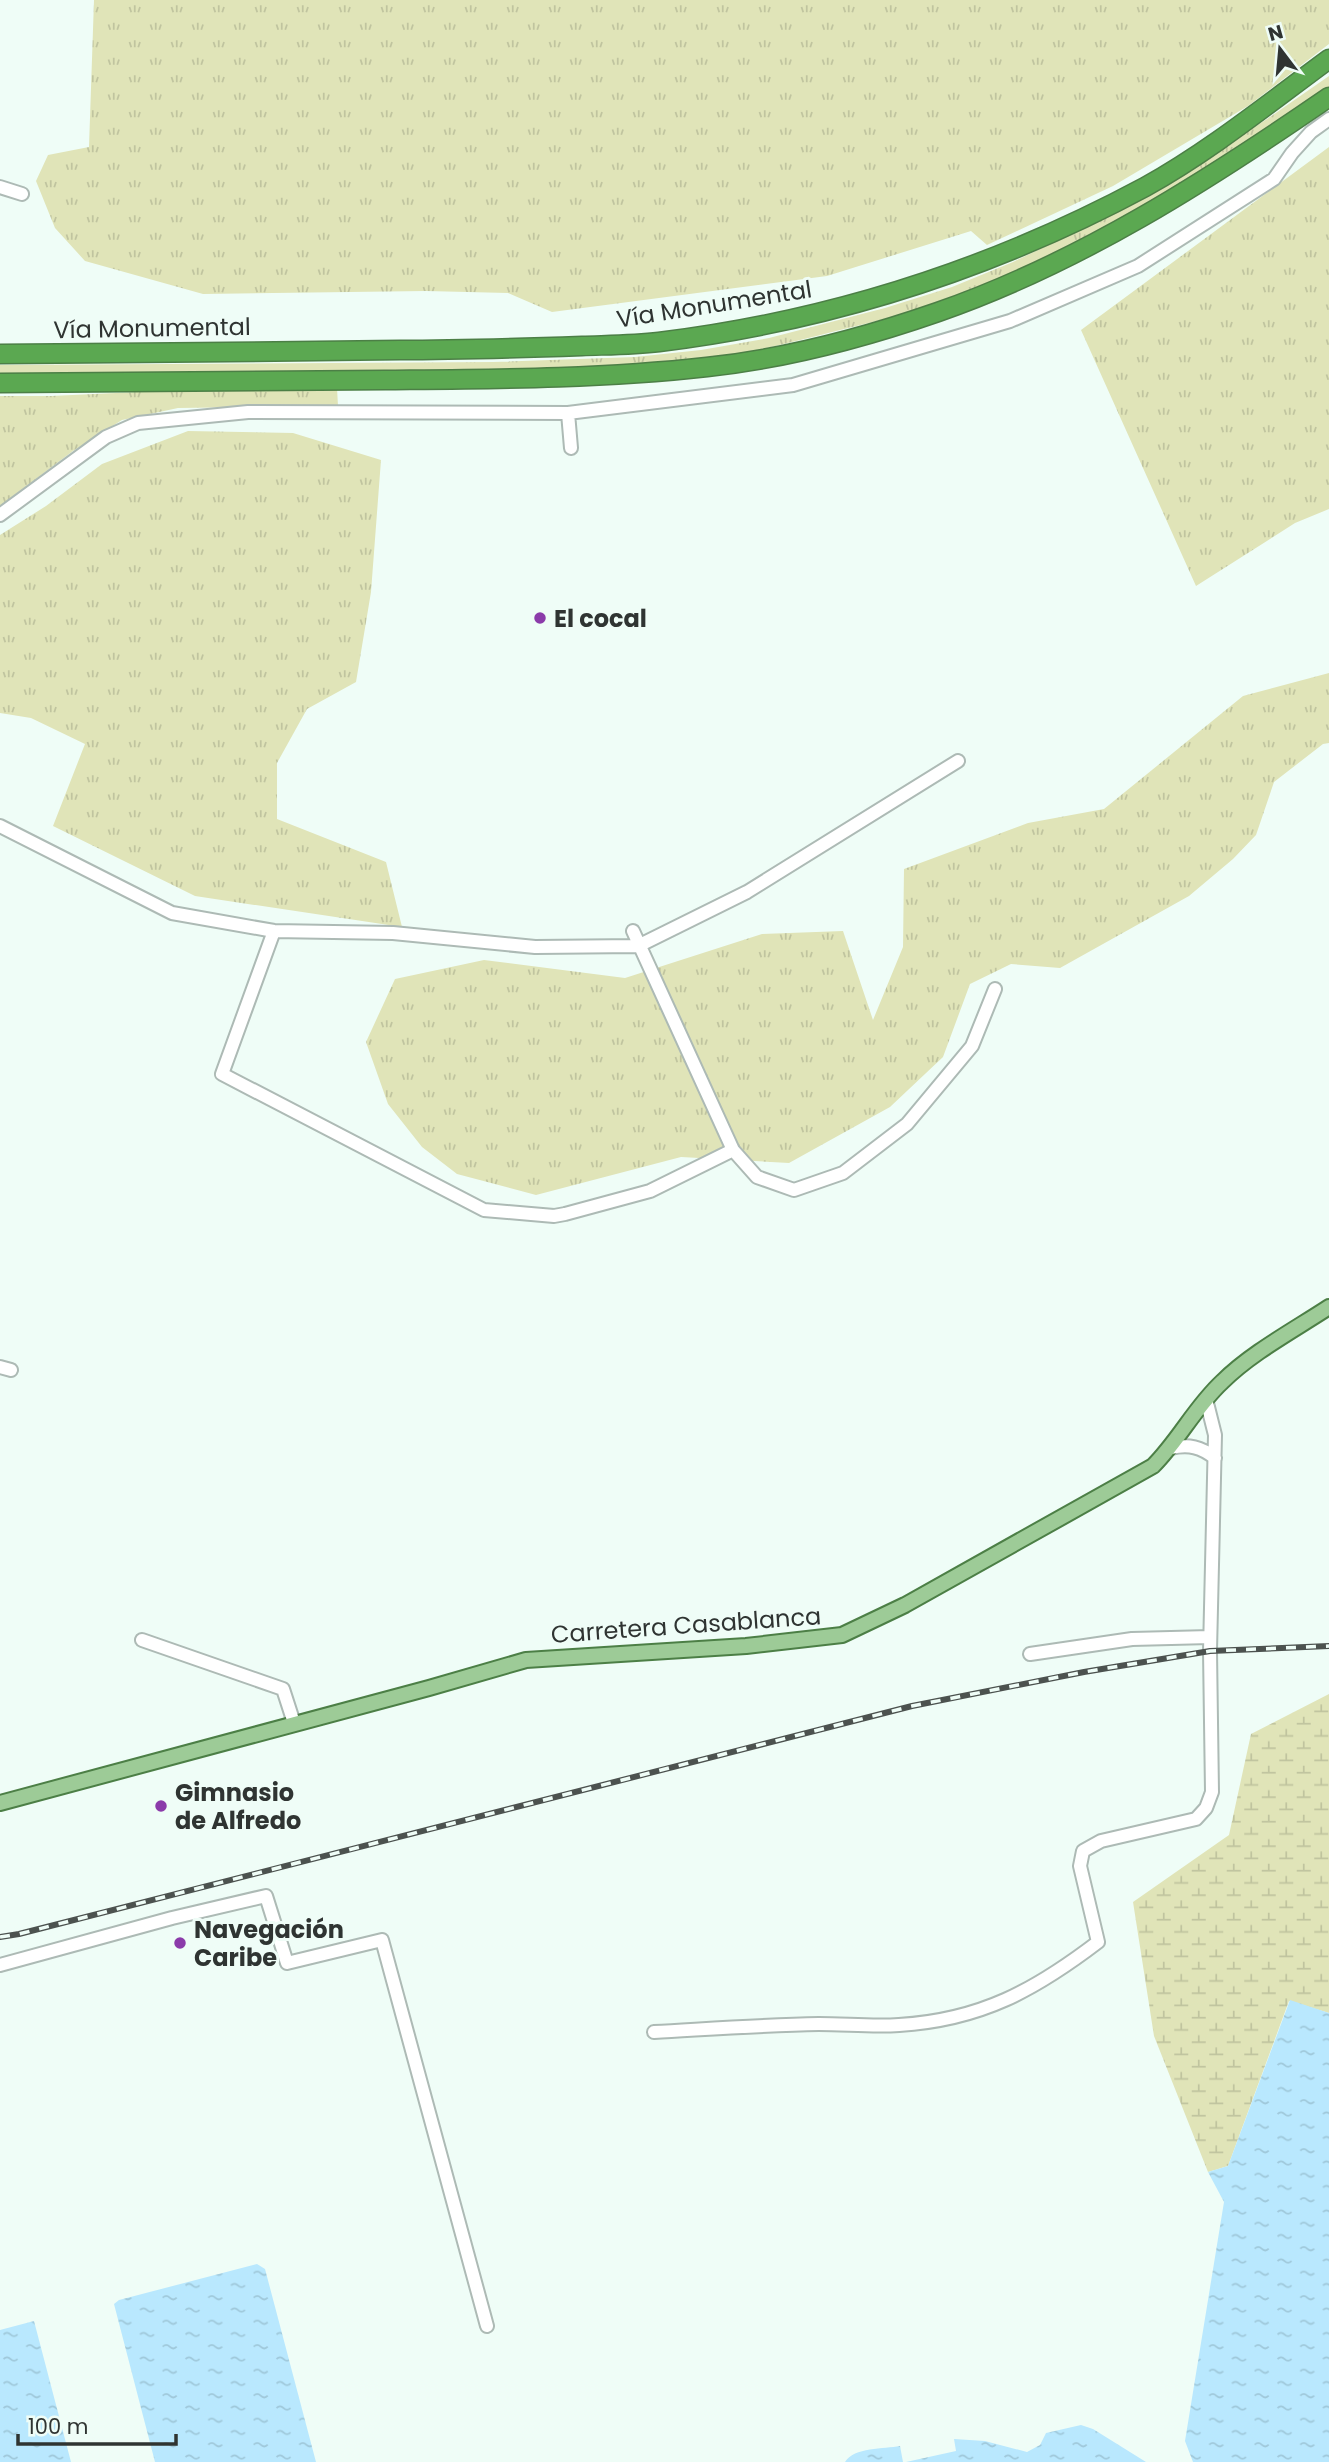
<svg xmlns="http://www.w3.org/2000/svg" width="1329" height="2462" font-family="Poppins,sans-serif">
<defs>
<pattern id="grass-tufts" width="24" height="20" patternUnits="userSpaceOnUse" patternTransform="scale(1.75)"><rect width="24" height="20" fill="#e0e4b8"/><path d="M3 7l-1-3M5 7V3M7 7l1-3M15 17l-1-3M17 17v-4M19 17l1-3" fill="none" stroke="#c0c49f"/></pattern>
<pattern id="wetland-marsh" width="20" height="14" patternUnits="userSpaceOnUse" patternTransform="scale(1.75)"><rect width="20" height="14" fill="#e0e4b8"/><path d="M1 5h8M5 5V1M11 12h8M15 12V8" fill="none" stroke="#c0c49f"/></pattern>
<pattern id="water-ripples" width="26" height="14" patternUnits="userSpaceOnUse" patternTransform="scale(1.75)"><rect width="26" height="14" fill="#b9e8fe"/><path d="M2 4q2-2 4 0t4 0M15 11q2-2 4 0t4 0" fill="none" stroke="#9fc8da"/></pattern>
</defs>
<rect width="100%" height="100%" fill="#effdf7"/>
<path fill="url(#grass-tufts)" d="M94,0H1329V44L1248,106L1113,186L987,245L971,231L827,276L552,312L508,293L426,291L203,294L85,261L55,228L36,181L48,155L89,147Z
M1329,76V89C1213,167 1089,250 957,297C918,311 877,321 836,331C793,342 750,353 706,359C605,373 501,371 399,372C266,374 133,373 0,374V365L493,362L635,357L701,350L769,338L885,308L952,287L1013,262L1096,222L1163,185L1267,119Z
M1329,147V509L1295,523L1196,586L1081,330Z
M337,388L338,406L178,408L122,420L73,451L0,506V396H51L159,391Z
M188,431L293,433L381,460L371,592L356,682L307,709L277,763V819L386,862L402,927L195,896L53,826L85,744L31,718L0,713V535L46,506L102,464Z
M1329,673V743L1323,744L1274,782L1256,835L1233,859L1189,896L1060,968L1011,964L970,984L943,1057L890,1107L789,1163L681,1157L536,1195L457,1174L422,1147L388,1104L366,1042L395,979L484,960L625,978L762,934L843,931L873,1020L903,947L904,869L1028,823L1104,809L1243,696Z"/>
<path fill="url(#wetland-marsh)" d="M1329,1694V2013L1289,2001L1228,2166L1208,2172L1154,2036L1133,1902L1229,1835L1251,1734Z"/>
<path fill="url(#water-ripples)" d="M1290,2000L1329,2013V2462H1193L1185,2441L1224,2202L1208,2172L1228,2166Z
M257,2264L265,2269L316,2462H155L114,2304L119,2300Z
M34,2321L71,2462H0V2330Z
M1081,2425L1093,2429L1146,2462H906L956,2451L954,2439L985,2441L1027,2452L1040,2445L1046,2433Z
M900,2446L903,2462H845C854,2447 884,2449 900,2446Z"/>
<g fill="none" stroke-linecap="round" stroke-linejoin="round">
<g stroke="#adbab5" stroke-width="16">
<path id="minor" d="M0,187L22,194
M568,413L571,448
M0,515L106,437L138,423L248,412L568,413L793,385L1010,321L1138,266L1274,179L1292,153L1311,132L1329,119
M0,826L172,913L274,931L393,933L535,947L638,946L747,892L958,761
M274,931L222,1074L484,1210L554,1216L565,1214L650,1191L733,1150
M633,931L733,1150L757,1177L794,1190L843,1173L907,1124L972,1046L995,989
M0,1367L11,1370
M1171,1448C1189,1444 1201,1447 1215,1458
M142,1640L283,1689L294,1723
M1030,1654L1132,1639L1210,1637
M0,1965L172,1918L266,1896L287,1963L382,1940L487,2326
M654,2032C709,2029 764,2025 819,2024C846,2024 873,2027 899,2025C981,2020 1035,1990 1098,1942L1080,1866L1083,1851L1101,1841L1196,1819L1206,1808L1212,1792L1210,1651L1215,1435L1206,1399"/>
</g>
<g stroke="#4c7f46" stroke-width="18">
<path id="major" d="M0,1803L429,1688L526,1660L746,1646L842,1635L905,1605L1153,1466C1179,1440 1195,1407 1222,1382C1251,1353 1294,1330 1329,1307"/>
</g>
<g stroke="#4c7f46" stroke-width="21">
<path id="highway" d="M0,354C133,353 267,352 400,350C461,350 522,348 582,346C608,345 634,345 659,342C830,321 994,268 1145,187C1210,151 1269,103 1329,59
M0,383C128,382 257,381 385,380C492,379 600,379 707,367C783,359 866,337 938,312C1079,263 1207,181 1329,97"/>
</g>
<use href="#minor" stroke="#fff" stroke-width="12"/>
<use href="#major" stroke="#9dcb97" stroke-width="14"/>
<use href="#highway" stroke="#5ba851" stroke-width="18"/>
<g stroke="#4c524f" stroke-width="6">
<path id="rail" d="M0,1937L19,1934L912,1706L1084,1672L1210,1651L1329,1646"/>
</g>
<use href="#rail" stroke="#effdf7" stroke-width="3.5" stroke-dasharray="10" stroke-linecap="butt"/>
</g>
<g fill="#8b3baa" stroke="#effdf7" stroke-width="2.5">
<circle cx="540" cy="618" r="7"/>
<circle cx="161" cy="1806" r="7"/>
<circle cx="180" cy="1943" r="7"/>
</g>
<g text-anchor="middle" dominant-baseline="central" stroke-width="6" stroke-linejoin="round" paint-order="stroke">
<g font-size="24" fill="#2f3432" stroke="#effdf7">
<text transform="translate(714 304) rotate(-9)">Vía Monumental</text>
<text transform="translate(152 328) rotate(-1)">Vía Monumental</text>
<text transform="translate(686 1625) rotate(-4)">Carretera Casablanca</text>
</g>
<g font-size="24" font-weight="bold" fill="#2f3432" stroke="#effdf7" text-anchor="start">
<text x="554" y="618">El cocal</text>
<text x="175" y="1792">Gimnasio<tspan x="175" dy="28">de Alfredo</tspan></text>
<text x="194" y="1929">Navegación<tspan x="194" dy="28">Caribe</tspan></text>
</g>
</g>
<g transform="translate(1280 49) rotate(344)" stroke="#effdf7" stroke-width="5" paint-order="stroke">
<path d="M0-5L12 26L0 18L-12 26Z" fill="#2f3432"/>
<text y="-10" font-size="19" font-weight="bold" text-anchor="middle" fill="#2f3432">N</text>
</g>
<path d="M18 2434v10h158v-10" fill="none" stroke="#2f3432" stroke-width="3.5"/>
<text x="28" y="2434" font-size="21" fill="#2f3432" stroke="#effdf7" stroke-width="5" paint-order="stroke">100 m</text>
</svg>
